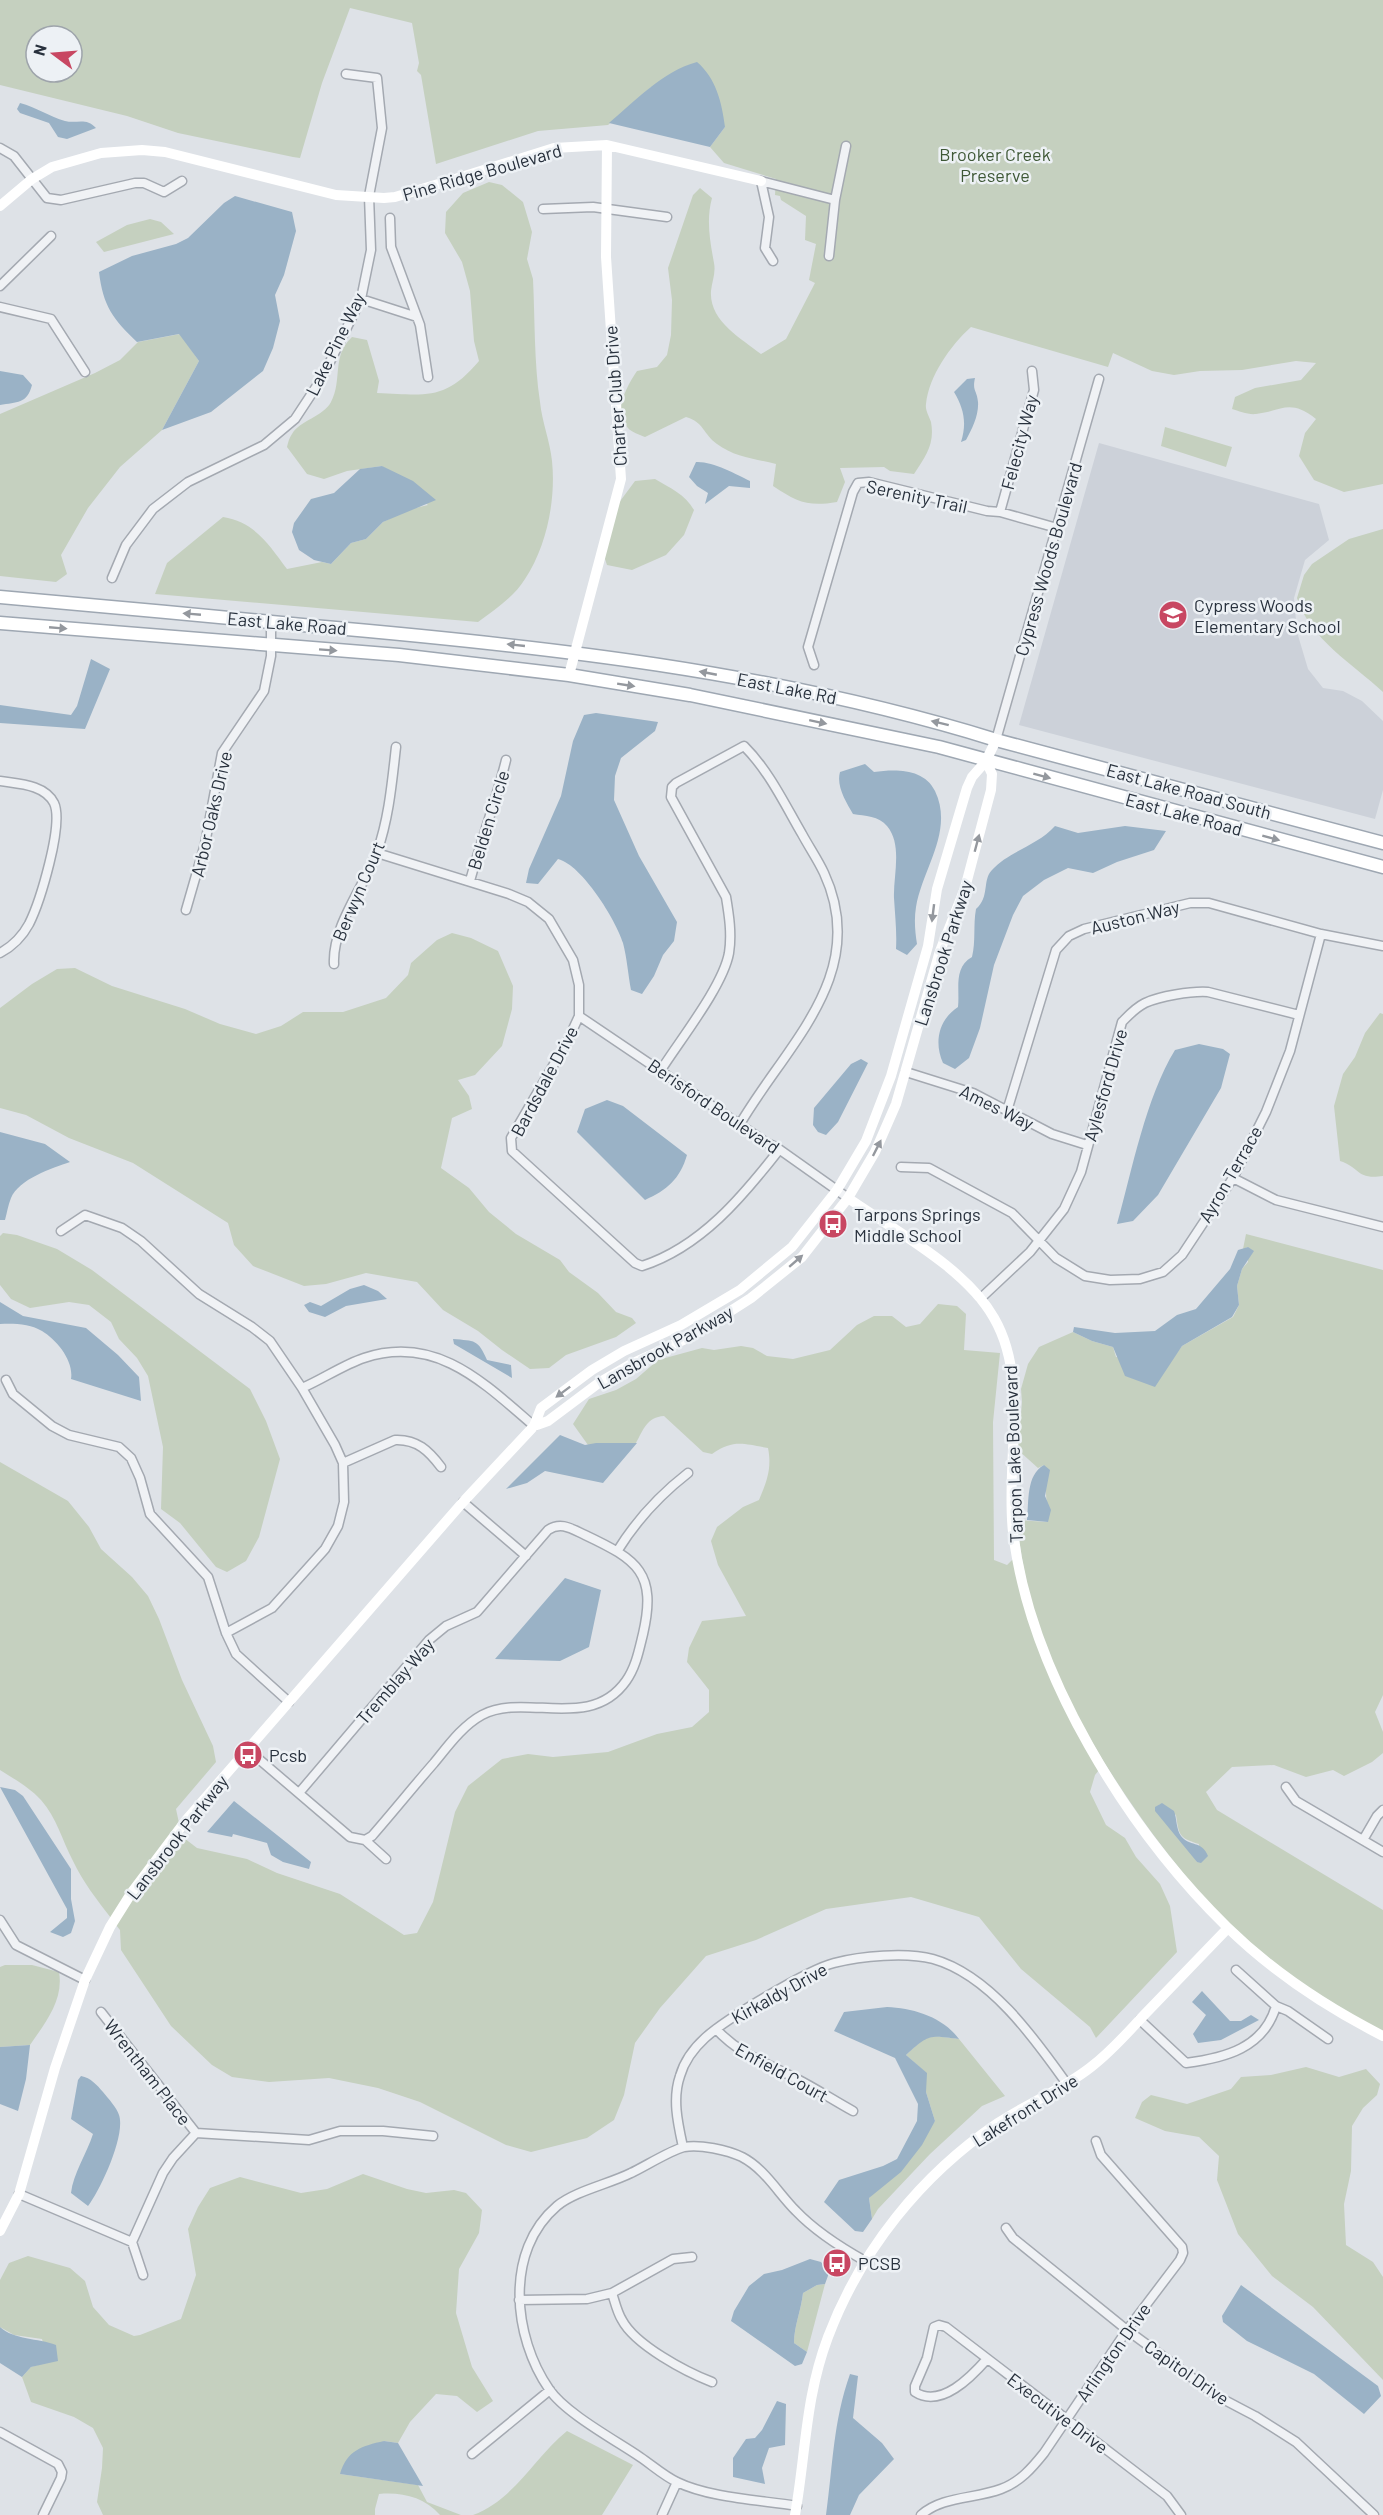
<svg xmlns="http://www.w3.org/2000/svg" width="1383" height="2515" font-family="Barlow,sans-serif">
<rect width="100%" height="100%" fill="#dee2e7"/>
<path fill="#ccd1d9" d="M1099,443L1319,504L1329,540L1305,560L1294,598L1297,632L1308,669L1323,688L1343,691L1362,701L1383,721V790L1375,819L1019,725Z"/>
<path fill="#c5d0bf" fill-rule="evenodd" d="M0,0H1383V484L1344,492L1314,480L1299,456L1305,433L1316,419C1290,399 1284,410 1256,414C1248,415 1239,411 1232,409L1235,397L1255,388L1301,380L1316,363L1296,361L1242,370L1200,371L1174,375L1152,371L1113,353L1108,367L971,327C950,346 929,376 926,404C925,410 929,416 931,422C935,444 926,456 914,474L890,471L884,467L840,468L845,482L837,502C808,507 797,502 773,486L776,464C756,459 734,457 717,444C703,434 704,422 686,417L645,437C640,435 631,432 628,428C612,412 627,386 637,371L657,367L667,355L671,335L672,300L668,268L693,195L700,188L712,198C706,220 710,241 714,263C716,273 712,281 711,291C709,321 741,338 761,354L786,339L815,283L809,280L816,244L805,240L806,216L781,200L780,196L775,195L776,179L724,163L710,147L725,127L651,87L608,125L538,131L436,164L421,75L417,71L419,63L412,23L350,8L322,83L300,158L293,157L178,133L127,116L0,85ZM36,36H72V72H36Z
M489,182L502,185L523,202L532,232L527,259L533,279C535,320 534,362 540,402C542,422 550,441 552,461C556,499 547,546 525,579C514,597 494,610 478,622L155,594L167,563L223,517C255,522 269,545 287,569L322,562L331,564L351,543L366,539L383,522L407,510L428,505L382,466L347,471L324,479L307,474L287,447C288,443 289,438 292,434C300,420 323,417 331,402C343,379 331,357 352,337L367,340L379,381L377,393C427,395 445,401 479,361L474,341L470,291L462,262L445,233L446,212L463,193Z
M150,219L161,222L174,234L104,252L96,242L127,225Z
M180,334L199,361L162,430L120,467L88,508L61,555L67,574L56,582L0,576V414L95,373L120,360L138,342Z
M1165,427L1232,447L1226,467L1161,446Z
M655,479C670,488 685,494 694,510L684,535L666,555L632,570L607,565L604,556L618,504L635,481Z
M1383,529V692C1353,664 1310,639 1297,598L1304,575L1312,564L1349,539Z
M452,933L471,938L498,951L513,986L512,1009L502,1046L475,1075L458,1080L469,1096L472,1109L452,1118L441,1168L469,1188L489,1212L516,1234L560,1260L569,1272L598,1293L616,1312L632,1318L636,1323L616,1337L566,1355L549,1368L530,1369L502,1350L478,1331L443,1310L417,1282L366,1273L326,1284L304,1286L253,1266L234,1245L228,1223L133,1163L69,1138L26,1115L0,1108V1008L32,984L57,969L75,968L112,986L185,1009L220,1024L256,1034L281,1026L303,1012H343L386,998L408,975L411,963L437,940Z
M1380,1013L1383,1014V1176C1356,1180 1360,1167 1340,1161L1334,1106L1343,1074L1355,1057L1365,1033Z
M3,1233L17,1235L57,1249L92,1270L250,1389L266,1421L280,1459L259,1537L246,1561L227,1572L216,1567L180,1523L161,1509L163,1447L148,1376L137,1358L119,1339L111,1322L89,1305L69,1302L30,1308L11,1299L0,1285V1236Z
M1246,1234L1383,1270V1695L1375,1712L1383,1732V1753L1372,1762L1344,1776L1333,1770L1306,1777L1274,1765L1232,1767L1206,1792L1217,1810L1383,1910V2032C1328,2004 1276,1968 1231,1926C1202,1898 1176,1865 1152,1833C1099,1760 1051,1680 1029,1592C1023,1569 1020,1544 1016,1520L1048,1522L1044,1465L1038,1468L1018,1450L1022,1402L1021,1389L1028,1364L1039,1347L1073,1332L1092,1341L1113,1347L1116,1357L1171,1361L1182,1346L1233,1317L1239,1305L1237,1286L1242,1269L1248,1262V1247L1243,1249ZM1159,1804L1176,1815C1179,1835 1179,1838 1199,1844L1197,1862Z
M938,1304L957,1306L966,1314L964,1350L1000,1353L993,1422L994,1560L1007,1565L1014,1558L1021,1593L1099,1770L1095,1775L1090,1792L1106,1825L1125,1838L1136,1857L1160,1884L1170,1906L1177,1952L1096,2038L1090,2027L1021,1969L979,1917L911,1897L826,1909L756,1940L706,1956L660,2008L635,2043L624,2095L614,2120L587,2138L531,2152L506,2145L420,2102L378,2088L329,2078L269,2082L232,2077L212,2065L171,2026L121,1950L120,1930L116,1925L136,1894L182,1832L184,1838L197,1848L247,1859L277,1873L340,1894L404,1935L417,1933L433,1902L455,1812L468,1786L502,1759L528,1754L553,1757L608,1752L657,1734L692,1727L709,1712V1690L687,1662L689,1648L702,1621L746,1616L718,1565L711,1541L717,1527L743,1507L759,1500C767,1481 772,1468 768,1448C743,1444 734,1439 712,1454L703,1452L664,1416C647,1417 643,1430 636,1443L588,1445L573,1424L589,1399L616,1390L636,1379L658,1360L702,1348L714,1350L741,1346L753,1348L767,1356L793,1359L830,1350L857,1325L874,1316H892L906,1327L920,1324Z
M0,1462L68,1501L89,1527L101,1549L132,1577L148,1596L159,1619L182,1680L213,1746L216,1762L176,1809L179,1823L111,1918C97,1900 83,1882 73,1861C62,1840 57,1818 41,1800C29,1787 14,1779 0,1770Z
M5,1965H32L59,1972C64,2000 45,2023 30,2045L0,2047V1967Z
M935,2036L959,2039L1005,2096L982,2106L930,2154L878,2209L872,2219L869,2198L935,2121L926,2092V2073L906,2055L924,2038Z
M1306,2067L1339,2077L1366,2069L1380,2084L1377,2095L1363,2108L1352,2126L1351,2171L1344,2204L1346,2245L1373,2262L1383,2277V2380L1313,2307L1272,2276L1238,2234L1217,2180L1219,2156L1199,2137L1165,2131L1135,2118L1142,2102L1151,2095L1187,2104L1231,2089L1241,2077L1271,2075Z
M363,2174L407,2189L426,2193L454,2190L466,2193L482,2210L479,2233L459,2269L456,2313L472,2367L493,2401L477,2412L457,2396L436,2394L410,2422L398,2443L384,2441L340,2474L418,2485L427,2502L461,2515H440C424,2497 402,2492 379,2494L375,2509V2515H103L97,2502L102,2468L103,2448L93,2428L74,2417L31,2402L22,2377L31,2367L48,2362L42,2339L14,2335L0,2327V2280L9,2263L28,2256L70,2268L85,2281L93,2307L109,2325L134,2336L140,2335L181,2319L196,2275L188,2229L198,2207L210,2188L240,2177L301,2193L327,2189Z
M825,2284L807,2352L794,2343C794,2326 801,2311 803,2293L817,2285Z
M567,2431L633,2465L602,2515H473C514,2500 534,2458 567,2431Z"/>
<path fill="#9ab2c6" d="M697,62C716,78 722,103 725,127L710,147L609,123C635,101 663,71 697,62Z
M20,103C36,107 50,117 65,121C77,124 86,117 96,128L67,139L58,137L49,123L20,113L17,109Z
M235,196L292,212L296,231L284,275L275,295L280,321L273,348L263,371L211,412L162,430L199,361L179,334L137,342C113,319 103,306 99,272L132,256L176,244L188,238L224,203Z
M0,371L23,375L32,385C27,404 17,402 0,405Z
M975,378C972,391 977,390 978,402C979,415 972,429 966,440L961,442C967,423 964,409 954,392L967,379Z
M696,462C712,461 736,474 750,481V488L729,486L705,504L708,493L697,486L689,477Z
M382,466L413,481L436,500L383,522L366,539L351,543L331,564L314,560L299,550L292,532L294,523L311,499L334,493L360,469Z
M91,659L110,669L85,729L0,723V705L71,715L77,706Z
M596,713L658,722L655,731L621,758L615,776L614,800L639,856L677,922L674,941L663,955L654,976L642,994L631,990C628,974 627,958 623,943C616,920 582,865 558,859L538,884L526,883L529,869L561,796L573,741L584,715Z
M865,764L874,772C895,769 924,768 935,791C954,831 923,867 916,907C914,919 915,932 917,944L907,955L896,949C897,932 895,915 894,898C893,876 903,845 887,826C879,816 865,816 853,814C846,802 836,786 840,772Z
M1055,826L1078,833L1125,826L1166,831L1154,850L1117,862L1093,873L1068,868L1044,880L1023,896L1013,915L994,965L980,1028L969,1058L955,1069L943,1063C934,1043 938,1020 958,1007C960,989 953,968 972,957C976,941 973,925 976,909C990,897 982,880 992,870C1009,851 1037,846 1055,826Z
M1199,1044L1223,1049L1230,1054L1221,1088L1158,1195L1133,1221L1117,1224C1132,1170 1146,1097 1175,1050Z
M861,1059L868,1063L838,1122L826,1135L818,1132L813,1125L814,1108L851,1064Z
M607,1100L623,1106L687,1155C680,1179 667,1190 645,1200L577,1132L585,1109Z
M0,1132L45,1144L70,1162C52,1168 19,1179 11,1198C8,1205 7,1213 5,1220H0Z
M1248,1247L1254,1251L1242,1269L1237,1286L1239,1305L1232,1317L1182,1346L1155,1387L1125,1376L1113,1347L1092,1341L1073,1332L1074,1327L1115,1333L1155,1331L1177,1315L1196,1309L1230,1269L1238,1250Z
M364,1285L378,1291L387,1299L346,1306L325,1317L309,1312L304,1305L310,1302L321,1306L350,1289Z
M0,1302L23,1316L86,1328L118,1355L139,1377L141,1401L71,1379C74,1361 57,1340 42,1331C31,1324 13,1323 0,1324Z
M453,1339C475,1341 478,1339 487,1360L511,1365L512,1378L454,1344Z
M560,1435L585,1445L596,1443H637L603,1483L545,1471L527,1483L506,1489Z
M1044,1465L1050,1470L1045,1496L1051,1510L1048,1522L1027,1520C1029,1501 1026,1475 1044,1465Z
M565,1578L601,1590L589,1647L560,1661L495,1659Z
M0,1787L15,1790L23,1796L71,1869V1899L75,1921L71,1933L63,1937L50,1932L67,1918V1909Z
M234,1801L311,1862L309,1869L283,1862L271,1855L267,1843L233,1834L232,1837L207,1832Z
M1162,1803L1174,1811C1177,1819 1176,1829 1181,1836C1189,1847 1202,1840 1208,1856L1201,1863L1197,1862L1155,1811V1807Z
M1202,1991L1230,2021H1241L1251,2015L1259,2020L1221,2040L1198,2043L1193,2034L1206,2015L1192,2002Z
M887,2007C913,2008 943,2017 959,2039C929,2035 929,2034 906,2055L927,2073L926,2092L935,2121L922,2145L901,2172L869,2198L872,2219L863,2232L855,2231L824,2202L839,2180L883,2166L897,2159L917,2121L918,2104L895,2058L834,2031L844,2012Z
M30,2045L26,2079L18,2111L0,2104V2047Z
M81,2076C91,2078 97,2085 103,2092C108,2098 117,2108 119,2115C126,2135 100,2191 88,2206L71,2193C73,2174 87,2153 93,2134L71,2119L78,2080Z
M810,2259L821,2262L829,2273L825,2284L817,2285L803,2293C801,2311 794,2326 794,2343L807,2352L802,2364L795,2366L731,2321L734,2311L749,2286L764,2274L782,2270Z
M1241,2285L1378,2386L1381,2396L1364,2414L1314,2374L1247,2341L1223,2322L1222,2316Z
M0,2327C14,2340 38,2338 56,2345L58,2361L31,2367L22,2377L0,2363Z
M850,2374L858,2376L853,2418L882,2443L894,2459L859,2495L850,2515H826C833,2465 833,2422 850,2374Z
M777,2401L786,2404L785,2445L769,2448L762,2468L765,2484L733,2477V2458L746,2439L755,2438L762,2430Z
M384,2441L398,2443L423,2486L340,2474C347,2450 362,2446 384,2441Z"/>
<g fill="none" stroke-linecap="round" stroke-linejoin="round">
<g stroke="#a4a9b1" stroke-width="11">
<path id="street" d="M0,148L14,156L47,198L61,200L135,183H144L164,192L182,181
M543,209L593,207L667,217
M390,218L391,247L420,325L428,377
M829,256L835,200L846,146
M773,261L765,248L769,217L761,181L835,200
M0,286L51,236
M361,299L417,317
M0,307L51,319L85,372
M1000,512L1034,390L1032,371
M112,578L126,545L153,509L188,482L264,445L295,419L322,378L361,299L371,250L369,196L382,128L377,78L346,74
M814,665L808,647L853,492L858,483L869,482L987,511L1000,512L1057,528
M996,740L1099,379
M0,781C18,784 44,784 54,803C64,824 40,902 29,924C22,937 13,946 0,953
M377,853L509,894L528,902L549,919L573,960L579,985V1016L568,1040L511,1138L512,1151L635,1263L642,1266C701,1247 743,1196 779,1150
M470,881C481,840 496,801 506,760
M186,910L205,844L222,753L264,691L271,656V622
M334,964C332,926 364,887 377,852C389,818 392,782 396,747
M579,1016L767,1143L776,1147L848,1198
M661,1070C680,1040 723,986 729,953C732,934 729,915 726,897L671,797L672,787L676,783L744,746C769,771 784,803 802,834C809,847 818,860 824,873C871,974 786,1045 740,1124
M906,1072L973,1093L1052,1134L1087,1145
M1007,1111L1056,950L1069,936L1084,929L1190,903H1209L1321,934L1383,946
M901,1167L929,1168L1012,1213L1056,1258L1085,1276L1110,1280L1140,1279L1163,1272L1182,1255L1233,1178L1266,1112L1290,1051L1321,934
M1233,1178L1276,1200L1383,1227
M61,1231L85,1215L122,1228L141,1241L199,1294L252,1327L270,1341L302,1388L335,1445L343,1463L344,1502L338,1526L325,1549L272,1608L226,1633
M981,1298L1030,1252L1064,1209L1081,1172L1122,1022C1129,1015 1135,1008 1145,1003C1160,996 1191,991 1208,992L1299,1015
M6,1380L13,1394L52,1426L69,1435L119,1447L131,1458L140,1478L150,1514L208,1577L226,1633L236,1654L289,1702
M302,1388C323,1379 343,1365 364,1358C436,1334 484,1383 534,1426
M343,1463L395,1440C417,1439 429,1451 441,1467
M463,1502L526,1556
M618,1550C636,1521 661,1494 688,1473
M247,1749L350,1837L365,1840
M1286,1787L1296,1801L1383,1852
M299,1793L429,1640L446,1626L477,1612L548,1530C561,1521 572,1529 585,1535C638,1560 657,1573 643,1634C639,1650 636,1667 626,1681C590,1732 525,1692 482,1715C462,1726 448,1746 434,1763C413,1787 393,1812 372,1836L365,1840
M365,1840L386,1859
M1363,1840L1377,1816L1383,1810
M0,1920L16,1945L85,1980
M1236,1970L1276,2006
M101,2012L196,2133
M1140,2020L1186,2063C1225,2058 1264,2048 1276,2006L1288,2011L1328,2039
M716,2029C739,2054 766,2063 795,2078C815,2088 833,2100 853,2111
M683,2147C678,2124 672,2099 680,2076C684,2062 694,2048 705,2038C726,2019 807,1970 834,1963C861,1956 906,1952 933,1959C990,1975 1035,2039 1067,2084
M19,2194L132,2242
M1006,2228L1013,2238L1127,2330L1217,2396L1255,2416L1296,2442L1374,2515
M132,2242L163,2173L173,2158L196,2133L309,2140L340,2131H383L433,2136
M132,2242L143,2275
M612,2293C615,2302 617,2312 622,2320C635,2345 686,2372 712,2382
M519,2300L587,2299L612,2293L673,2259L692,2257
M987,2359C972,2376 941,2409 915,2392V2386L927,2358L934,2327L939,2325L946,2327L1167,2496L1181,2515
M0,2432L58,2464L62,2472L61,2478L43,2515
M472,2454L550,2390
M797,2506C760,2500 710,2498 677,2482C664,2476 652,2465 640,2457C615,2440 565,2413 549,2389C513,2337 504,2251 557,2206C575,2191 609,2184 631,2173C644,2167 671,2150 684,2147C700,2144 727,2150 742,2157C765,2169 778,2193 796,2211C816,2232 840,2247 865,2261
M662,2515L677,2482
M921,2515C942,2496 975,2499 1001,2489C1020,2482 1032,2468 1044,2453L1127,2330L1180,2260L1183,2253L1182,2247L1101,2155L1096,2141"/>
</g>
<g stroke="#9ea7b2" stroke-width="15">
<path id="primary" d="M0,597C104,606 209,616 313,626C543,646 774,671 996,740L1383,843
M0,623L399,655L569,675L690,695L939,747L1383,867"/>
</g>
<use href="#street" stroke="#f0f2f5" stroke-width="8"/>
<path stroke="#fff" stroke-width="10" d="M0,206L32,179L52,167L101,153L142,150L165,152L336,195L384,198L395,197L455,179L554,148L607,145L761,181
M569,675L621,479L606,257L607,145
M848,1198C895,1231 966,1268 994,1318C1030,1380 1005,1463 1013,1532C1030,1673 1127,1829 1227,1927C1273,1972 1326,2007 1383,2036
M534,1426L548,1421L600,1382L631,1364L690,1337L751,1298L802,1257L848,1198L875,1152L896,1104L940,951L965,888L991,790L992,774L986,761
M0,2231L19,2194L55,2068L85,1980L110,1927L132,1892L187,1819L463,1502L534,1426L541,1408L592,1370L624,1351L681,1325L740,1290L792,1247L837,1190L866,1141L891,1076L928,946L937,889L967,788L972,777L986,761L996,740
M795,2515C806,2453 805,2398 828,2337C861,2250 921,2175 998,2123C1028,2103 1062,2090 1091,2067C1112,2051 1128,2032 1146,2013C1173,1985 1201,1956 1228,1928"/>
<use href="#primary" stroke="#fff" stroke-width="12"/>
</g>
<defs><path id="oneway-solid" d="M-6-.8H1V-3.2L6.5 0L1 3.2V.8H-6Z" transform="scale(1.5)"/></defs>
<g fill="#94989e">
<use href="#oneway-solid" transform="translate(192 614) rotate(-175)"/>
<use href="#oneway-solid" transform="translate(58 628) rotate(5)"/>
<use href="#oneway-solid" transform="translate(516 645) rotate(-174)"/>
<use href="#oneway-solid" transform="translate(328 650) rotate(4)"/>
<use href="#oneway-solid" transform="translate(708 673) rotate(-169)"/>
<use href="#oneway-solid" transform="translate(626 685) rotate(9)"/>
<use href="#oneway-solid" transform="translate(818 722) rotate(12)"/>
<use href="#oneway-solid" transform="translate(940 723) rotate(-166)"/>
<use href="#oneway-solid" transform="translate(1042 776) rotate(15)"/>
<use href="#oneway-solid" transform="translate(1271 838) rotate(15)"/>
<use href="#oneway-solid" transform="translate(977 843) rotate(-75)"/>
<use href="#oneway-solid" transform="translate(933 913) rotate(97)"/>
<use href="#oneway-solid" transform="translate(877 1148) rotate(-63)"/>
<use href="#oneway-solid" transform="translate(796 1261) rotate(-41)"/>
<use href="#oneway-solid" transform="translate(563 1392) rotate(143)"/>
</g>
<defs>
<g id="school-disc" transform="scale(1.5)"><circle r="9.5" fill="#c84762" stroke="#edf1f5"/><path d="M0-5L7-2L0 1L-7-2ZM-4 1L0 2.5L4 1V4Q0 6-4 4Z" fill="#fff"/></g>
<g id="bus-disc" transform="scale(1.5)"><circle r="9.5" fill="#c84762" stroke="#edf1f5"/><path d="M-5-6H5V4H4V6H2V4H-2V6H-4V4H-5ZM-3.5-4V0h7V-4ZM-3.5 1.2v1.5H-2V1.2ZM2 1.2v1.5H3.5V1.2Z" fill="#fff"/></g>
</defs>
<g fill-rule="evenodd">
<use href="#school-disc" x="1173" y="615"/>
<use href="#bus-disc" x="833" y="1224"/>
<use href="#bus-disc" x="248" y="1755"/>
<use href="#bus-disc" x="837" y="2263"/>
</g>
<g text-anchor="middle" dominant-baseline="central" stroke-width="5" stroke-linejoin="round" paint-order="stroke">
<g font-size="18" fill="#3e5836" stroke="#edf1f5">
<text x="995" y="154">Brooker Creek<tspan x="995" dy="21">Preserve</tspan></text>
</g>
<g font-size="18" fill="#28313d" stroke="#edf1f5">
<text transform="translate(482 172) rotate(-16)">Pine Ridge Boulevard</text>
<text transform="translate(335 344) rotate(-64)">Lake Pine Way</text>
<text transform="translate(615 396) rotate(-94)">Charter Club Drive</text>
<text transform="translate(1019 442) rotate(-75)">Felecity Way</text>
<text transform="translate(917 496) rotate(12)">Serenity Trail</text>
<text transform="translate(1048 559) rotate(-74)">Cypress Woods Boulevard</text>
<text transform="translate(287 623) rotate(5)">East Lake Road</text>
<text transform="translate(787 688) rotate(11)">East Lake Rd</text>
<text transform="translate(1189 791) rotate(15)">East Lake Road South</text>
<text transform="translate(211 814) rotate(-77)">Arbor Oaks Drive</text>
<text transform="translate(1184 814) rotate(15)">East Lake Road</text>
<text transform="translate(488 820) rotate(-73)">Belden Circle</text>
<text transform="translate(358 891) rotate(-67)">Berwyn Court</text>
<text transform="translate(1135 917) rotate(-14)">Auston Way</text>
<text transform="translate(943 953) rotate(-72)">Lansbrook Parkway</text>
<text transform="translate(544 1081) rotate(-62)">Bardsdale Drive</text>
<text transform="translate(1105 1085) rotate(-74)">Aylesford Drive</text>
<text transform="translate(714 1106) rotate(34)">Berisford Boulevard</text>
<text transform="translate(997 1107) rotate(26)">Ames Way</text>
<text transform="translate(1230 1174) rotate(-60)">Ayron Terrace</text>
<text transform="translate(665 1347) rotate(-29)">Lansbrook Parkway</text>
<text transform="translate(1013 1454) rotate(-92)">Tarpon Lake Boulevard</text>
<text transform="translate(395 1681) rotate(-49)">Tremblay Way</text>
<text transform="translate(177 1837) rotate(-52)">Lansbrook Parkway</text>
<text transform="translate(779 1993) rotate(-29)">Kirkaldy Drive</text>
<text transform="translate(148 2072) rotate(52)">Wrentham Place</text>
<text transform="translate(782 2072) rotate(29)">Enfield Court</text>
<text transform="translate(1025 2110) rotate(-32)">Lakefront Drive</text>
<text transform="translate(1113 2352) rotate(-55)">Arlington Drive</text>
<text transform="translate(1187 2372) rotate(35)">Capitol Drive</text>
<text transform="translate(1058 2413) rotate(37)">Executive Drive</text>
</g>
<g font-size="18" fill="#28313d" stroke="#edf1f5" text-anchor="start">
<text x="1194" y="605">Cypress Woods<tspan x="1194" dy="21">Elementary School</tspan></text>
<text x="854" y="1214">Tarpons Springs<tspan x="854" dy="21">Middle School</tspan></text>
<text x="269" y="1755">Pcsb</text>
<text x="858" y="2263">PCSB</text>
</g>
</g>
<g transform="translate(54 54) rotate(286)"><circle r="28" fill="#edf1f5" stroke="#9ea4ab" stroke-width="1.5"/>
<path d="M0-4.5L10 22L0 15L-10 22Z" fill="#c84762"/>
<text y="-9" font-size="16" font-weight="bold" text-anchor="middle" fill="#28313d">N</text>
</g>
</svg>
